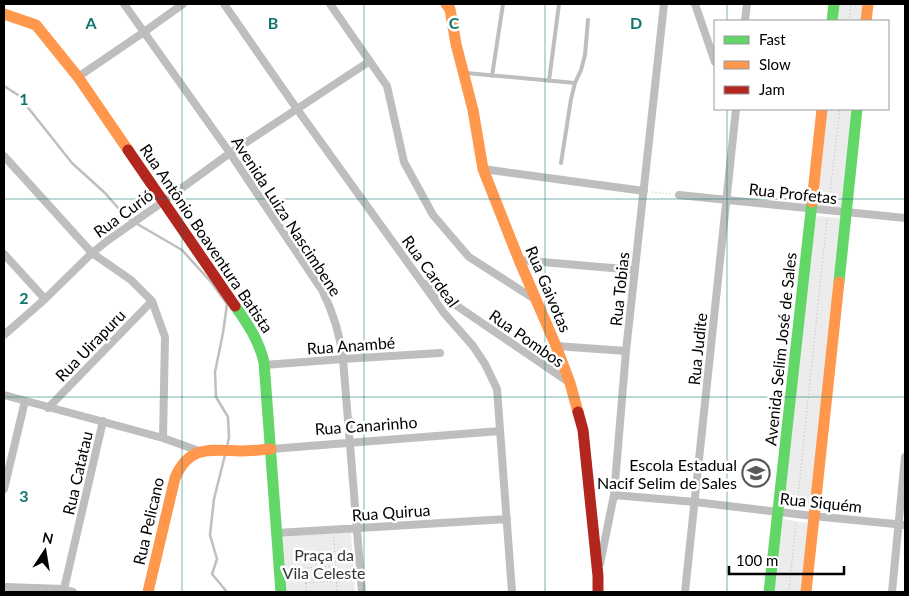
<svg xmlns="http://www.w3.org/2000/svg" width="909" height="596" font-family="Lato,sans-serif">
<rect width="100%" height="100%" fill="#fff"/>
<path fill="#ececec" d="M838,4H864L862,21H836Z
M826,109H853L842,207L816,206Z
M816,216L841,218L810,507L783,505Z
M783,519L808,523L801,592H774Z
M351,532L355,592H286L282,537Z"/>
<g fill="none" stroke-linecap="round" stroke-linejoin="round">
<path stroke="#bfbfbf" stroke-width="2.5" d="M4,86L18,95L72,163L105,193L127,218L182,250L211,282L227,304L223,333L215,372L216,397L228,417L229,437L227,447
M225,455L214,499L210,535L217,559L212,574L227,592"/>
<path stroke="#b9b9b9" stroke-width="1" stroke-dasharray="1 2.5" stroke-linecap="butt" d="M849,21L851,4
M652,192L670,194
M829,202L840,109
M797,506L827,219
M334,537L337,592
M290,569L336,566
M305,569L306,592
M306,583L352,580
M789,592L796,522"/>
<path stroke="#bebebe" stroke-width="4" d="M466,73L575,83
M492,76L503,4
M549,81L559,4
M561,163L571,99L575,83L581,70L585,55L588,20"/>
<path stroke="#bebebe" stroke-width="8" d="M124,4L230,153L322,290C333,312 340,334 343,359L362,592
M224,4L297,109L444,313L473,346L485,364L497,389L512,592
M330,4L387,86L404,162L433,215L469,257L536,300
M695,4L715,62
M745,21L747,4
M78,77L144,32L183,4
M4,156L92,253L131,280L152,301L165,337L163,438
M483,169L644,191
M679,195L905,218
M4,254L45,299
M519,260L635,270
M425,284L570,383
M4,335L45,299L92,253L107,241L164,201L230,153L370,61
M556,346L626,351
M264,365L343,359L440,353
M4,395L163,438L202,452
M48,408L152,301
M271,449L500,431
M4,489L25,401
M614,495L695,502L813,516L905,525
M277,533L507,519
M600,564L614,495L626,351L664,4
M4,587L64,589L73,592
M64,589L103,421
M685,592L736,109
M892,592L905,457"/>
<path stroke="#63d668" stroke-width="11" d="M832,21L834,4
M839,282L857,109
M235,306C248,324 259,341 264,362L281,592
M769,592L812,202"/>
<path stroke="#ff974d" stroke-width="11" d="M446,4L450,9L456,44L473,110L483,169L519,260L556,346L570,383L578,412
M4,14L36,25L78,77L128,150
M866,21L868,4
M812,202L822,109
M148,592L175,478C189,445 210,450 240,451C250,451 261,450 271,449
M806,592L839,282"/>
<path stroke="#b3261e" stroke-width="11" d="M128,150L235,306
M578,412L583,430L598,576V592"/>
</g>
<path fill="none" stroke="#0f766e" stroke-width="1" stroke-opacity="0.55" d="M182,4V592M364,4V592M545,4V592M727,4V21M727,109V592M4,199H905M4,397H905"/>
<defs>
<g id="school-ring" transform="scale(1.4375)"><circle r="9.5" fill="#fff" stroke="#595959" stroke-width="1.5"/><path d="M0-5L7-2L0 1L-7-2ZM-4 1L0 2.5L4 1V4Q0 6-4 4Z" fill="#595959"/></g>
</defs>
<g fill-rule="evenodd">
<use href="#school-ring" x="756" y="473"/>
</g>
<g text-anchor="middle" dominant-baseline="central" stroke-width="5" stroke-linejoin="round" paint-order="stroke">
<g font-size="16" fill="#000" stroke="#fff">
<text transform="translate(793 193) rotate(6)">Rua Profetas</text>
<text transform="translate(123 213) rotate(-36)">Rua Curió</text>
<text transform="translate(287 216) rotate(57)">Avenida Luiza Nascimbene</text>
<text transform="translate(207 238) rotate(56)">Rua Antônio Boaventura Batista</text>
<text transform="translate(431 271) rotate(54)">Rua Cardeal</text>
<text transform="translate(549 289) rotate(67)">Rua Gaivotas</text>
<text transform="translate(619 289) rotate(-84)">Rua Tobias</text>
<text transform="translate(527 338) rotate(35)">Rua Pombos</text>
<text transform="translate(90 345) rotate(-46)">Rua Uirapuru</text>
<text transform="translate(351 345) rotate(-4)">Rua Anambé</text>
<text transform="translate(697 349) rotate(-84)">Rua Judite</text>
<text transform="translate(780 349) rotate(-84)">Avenida Selim José de Sales</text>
<text transform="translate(366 425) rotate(-4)">Rua Canarinho</text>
<text transform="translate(77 473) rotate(-77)">Rua Catatau</text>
<text transform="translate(821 502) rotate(6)">Rua Siquém</text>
<text transform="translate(391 512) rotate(-4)">Rua Quirua</text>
<text transform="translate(148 521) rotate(-77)">Rua Pelicano</text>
</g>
<g font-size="16" fill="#000" stroke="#fff" text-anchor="end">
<text x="737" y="464">Escola Estadual<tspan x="737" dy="18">Nacif Selim de Sales</tspan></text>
</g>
<g font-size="16" fill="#333" stroke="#fff">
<text x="324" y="554">Praça da<tspan x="324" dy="18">Vila Celeste</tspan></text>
</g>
</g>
<g font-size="16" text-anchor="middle" font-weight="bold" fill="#0f766e" stroke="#fff" stroke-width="5" stroke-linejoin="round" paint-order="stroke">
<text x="91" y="29">A</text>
<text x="273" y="29">B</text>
<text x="454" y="29">C</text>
<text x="636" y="29">D</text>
<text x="24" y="105">1</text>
<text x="24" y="304">2</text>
<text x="24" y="502">3</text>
</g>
<rect width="909" height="596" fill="none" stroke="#000000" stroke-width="10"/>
<rect x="714" y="20" width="175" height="90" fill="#ffffff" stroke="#999999"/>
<rect x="724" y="36" width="25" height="8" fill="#63d668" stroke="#999999"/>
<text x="759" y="45" font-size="15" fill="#000000">Fast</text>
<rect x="724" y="61" width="25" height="8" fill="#ff974d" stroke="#999999"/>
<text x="759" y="70" font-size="15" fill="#000000">Slow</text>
<rect x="724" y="86" width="25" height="8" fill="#b3261e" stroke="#999999"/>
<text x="759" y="95" font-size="15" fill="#000000">Jam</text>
<g transform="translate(45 551) rotate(12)" stroke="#ffffff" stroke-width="4" paint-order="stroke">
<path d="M0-4L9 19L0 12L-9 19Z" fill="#000000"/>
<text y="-8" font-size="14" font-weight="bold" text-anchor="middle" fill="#000000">N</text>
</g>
<path d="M729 566v8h115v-8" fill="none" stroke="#000000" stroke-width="2.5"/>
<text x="736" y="566" font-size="15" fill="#000000" stroke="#ffffff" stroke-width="4" paint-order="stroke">100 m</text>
</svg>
